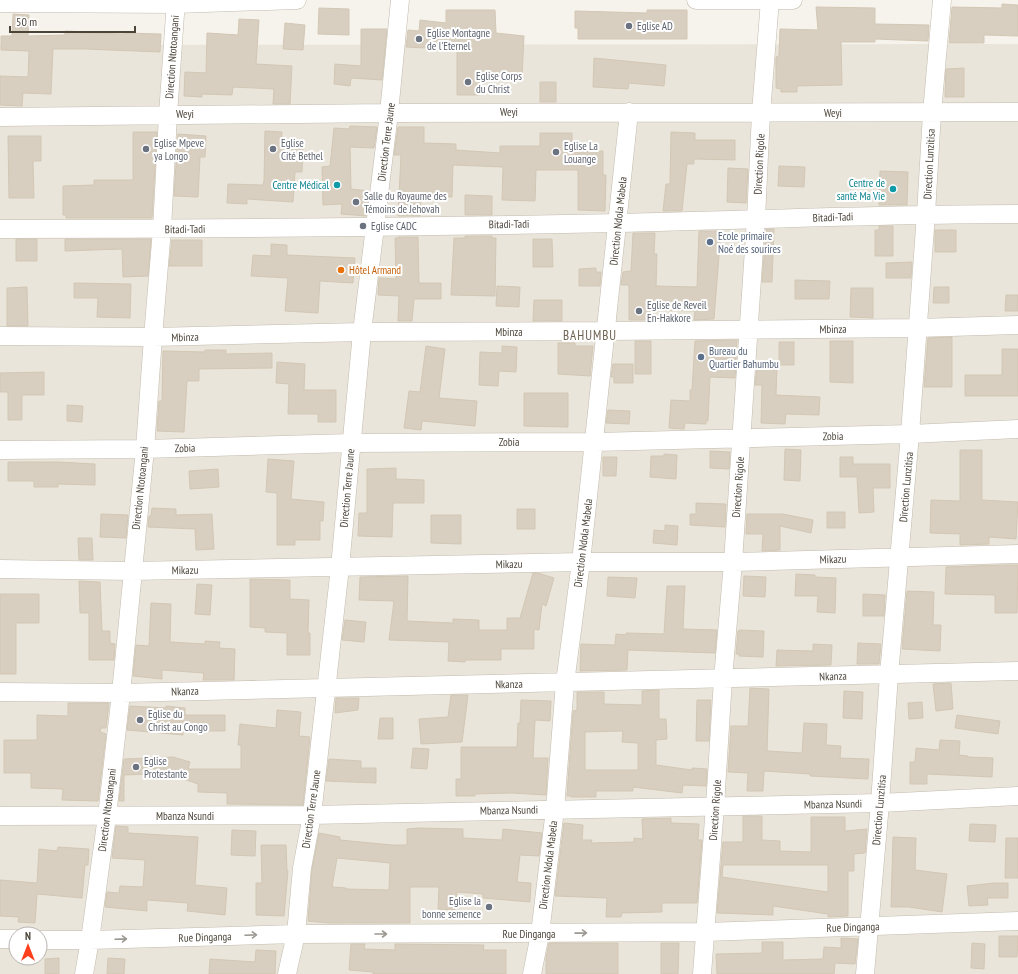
<svg xmlns="http://www.w3.org/2000/svg" width="1018" height="974" font-family="'PT Sans Narrow',sans-serif">
<rect width="100%" height="100%" fill="#f6f3ec"/>
<path fill="#eae5da" fill-rule="evenodd" d="M1018,44V974H0V45ZM16,934H40V958H16Z"/>
<path fill="#d8cfc1" stroke="#d3c7b4" fill-rule="evenodd" d="M1002,4L1018,5V36L984,35V43H949L952,7L1002,8Z
M816,7L875,8V24L929,25L928,41L875,39V42H841L842,85L797,86V92H781V89L776,88V57L779,56L780,29L818,30Z
M319,8L349,9V35L318,34Z
M446,10H495L496,33L524,36L522,76L480,75L479,95H457V47H426V48L406,47L408,30L419,31L420,20L446,23Z
M647,10H687V39H578V28H575V11L647,13Z
M13,14L29,15L28,36L65,35V31L86,32V33L124,34V33L161,34L160,52L86,49H53L51,94L23,93L22,106L0,105V76L28,77L29,51L1,50V36H12Z
M239,19L259,20L256,64L292,66L290,104H273L274,89L233,87L232,95L202,94V97L184,96L185,72L206,73L207,33L238,35Z
M285,23L305,25L303,50L283,49Z
M361,29H387L382,80L351,78L350,86L334,84L335,64L361,66Z
M594,58L666,65L664,86L629,83L628,89L593,87Z
M964,68V97H945L946,69Z
M540,82H556V102H540Z
M350,126L377,127L374,148L350,147L351,189L369,191L366,216L341,214L342,204L323,205L322,167L330,166L334,128L349,129Z
M398,127H424V143L456,144V150L500,153V146H540V133H572V152L603,151V175H606L605,211L578,210V170H536L535,201L502,200L503,167L453,165L452,197H421L420,216H398L401,155H394Z
M265,131L282,132L281,145H303L302,172H295L293,202L247,199V204L227,203L228,184L263,185L264,181Z
M133,132H157L152,218H66V215H63V186L94,185V180H133Z
M671,132L695,133V140H735V160L694,159V164H687L682,211H663L666,184H670Z
M178,134L206,136L205,157H200L198,197L174,196Z
M8,136H41V161H33L34,198H9Z
M779,166L805,167L804,187L778,186Z
M728,168L748,169L746,203L727,202Z
M880,171L908,172L907,205H879Z
M465,195L492,196V215H465Z
M879,226H893V256H875V230H879Z
M766,229H774L772,282H762Z
M935,230H956V252H935Z
M699,231H721L714,319L694,320L695,311L650,310V320H629V285H621L623,272L631,271L633,233H655L654,254H657L656,286L697,287Z
M465,236H492V238H496L495,296L451,295L454,238H465Z
M398,237H418L419,283H441V299H414L412,321H398L399,296L378,295L379,278L396,279L395,238H398Z
M16,239H37V261H16Z
M65,239H151L148,276L123,277L122,249L65,251Z
M533,239H552L553,267H533Z
M172,240H202V266H169Z
M271,244L287,245V255L355,258L353,283L320,281L318,313L285,311L288,278L251,276L253,255L271,256Z
M912,262L911,278H886V263Z
M596,268V272H601L600,286H579V269Z
M795,280L830,281L829,299H795Z
M74,283L131,284L130,318L97,317L98,298H74Z
M497,286L520,287L519,307L496,306Z
M27,287L28,326H7V288Z
M934,287H949V303H933Z
M851,288H873V318L850,317Z
M1006,295H1018V311H1005Z
M534,300H562V321H533Z
M952,337V387H924L928,338Z
M737,340L735,378L710,377L708,421H706V424L685,423L684,429L669,428L671,400L690,401V390H692L695,341Z
M635,341H651V374H635Z
M830,341H853V383L830,382Z
M779,342H794V365H779Z
M558,343H575V346H593L590,376L558,374Z
M426,346L445,349L439,398L477,401L475,426L422,421L421,430L404,428L409,391L420,392Z
M502,346L517,347L516,372L499,371L498,386L479,385L480,352L502,353Z
M1002,349H1018V396H965V375H1002Z
M205,350H226V354L272,353V368L199,369V381H187L184,432L157,431L159,401H162L163,351L205,352Z
M277,362L305,364L304,390H336V422H318V414H288L289,384L276,383Z
M613,364H633V383H614V377H611Z
M757,365L777,366L776,395L820,397L819,415L786,414L785,424L761,423L762,385H755Z
M44,372V395H22V420H8V392H0V373Z
M524,393H568V427L524,426Z
M67,405L83,406L82,422L67,421Z
M608,410L630,411L629,424L606,423Z
M785,449L801,450L800,481L784,480Z
M960,450H982V500L1018,502L1016,539L989,537V544L960,545V534L930,533L931,500L960,501Z
M710,451L730,452L729,469L710,468Z
M664,454L677,455L676,479L650,477L651,456H664Z
M603,457H617L616,476H603Z
M840,457H853V464H890V488H873L874,512L859,513L857,477H840Z
M268,459L294,461L291,499L324,502L323,521H320V540H295V545H277V493L266,492Z
M8,462H58L95,464V485L58,484V487H34V481H8Z
M396,468V479L424,480V503H393L392,537L358,536L359,513H367V469Z
M218,469L219,487L190,489L189,471Z
M696,503L726,504L725,527L690,525V514H696Z
M152,508L176,509V515L212,514L214,549L196,550L195,529L148,527L149,516H151Z
M517,509H535V529H517Z
M827,512H845V528H827Z
M101,514L128,515L126,538L100,537Z
M747,514H783L813,520L811,533L780,526V550L762,551L763,534H746Z
M431,515H461V544L431,543Z
M665,525L678,526L677,545L653,543L654,530L665,531Z
M78,538H92L93,560H79Z
M1002,565H1018L1017,613H995V595L945,594L946,567Z
M533,573H538L554,578L546,606L542,604L539,630L534,629V649H501V660H465V662L448,661L449,642L389,640L394,601L359,600L360,577L408,576L407,621L453,623V619L479,620V630H507V618H520Z
M796,574L815,575V577L836,578L835,613L817,612L818,596H795Z
M744,576L766,577L765,597L743,596Z
M608,577L637,578L635,598L607,596Z
M250,579L290,580V599L309,600L308,633H310V655H287V633L265,632V628L250,627Z
M79,581L100,582L102,631H110V643L115,644L114,660H89V613H80Z
M197,584L212,585L210,615L195,614Z
M667,586H685L683,629L717,630L715,653L628,650L627,670L580,671L581,644L615,645L616,634L626,635V633L664,634Z
M907,591L934,592L933,625H941L940,651L902,649Z
M0,594H39V623H16V674H0Z
M863,594L885,595L884,616H863Z
M151,603L171,604L170,642L205,644V641L220,642L219,648L235,649L234,680H203L204,673L162,670V679L133,676L136,645L149,646Z
M345,620L366,622L364,642L342,640Z
M740,630L764,631L763,657L739,656V654H736L738,631Z
M858,643L881,644L879,664H857Z
M813,644L832,645L831,665L776,666L777,650L813,651Z
M951,683L953,709L936,711L933,684Z
M750,688L769,689L767,751L802,753L804,723L827,724L826,745L841,746L840,758L869,759L868,779L810,776V774L764,771L763,791H747L748,773L728,772L731,726H748Z
M659,690V719H666L667,739L656,740V765L692,770V768L707,769L706,786L683,785L682,793L633,787V791H596V797H571V796H567L573,711L577,710V692H604V704L642,705V691ZM623,731L622,742L638,743V770H585V732Z
M844,691L863,692L862,719L843,718Z
M451,695H468L462,742L421,744L419,719L448,717Z
M336,698H359L358,710L335,713Z
M521,700L551,701L550,721L535,720L533,758H548L546,795L512,793L475,794V796H456V779H461V747H517L518,723H520Z
M697,700H711L709,741H696Z
M922,702L923,718L909,719L908,703Z
M68,703H109L106,728H101L100,732L106,734L98,801L62,800L63,789L31,788V773H4V740H37V715L68,716Z
M130,706L166,708V706L185,708V715H225V731H183V735L127,730Z
M277,710L301,712L299,736L310,737L303,805L227,804V793L198,792V784L149,767V774L124,775V801H119L124,759L173,757L190,762L188,769H241V745H238L240,724L276,728Z
M957,715L1000,721L998,734L955,728Z
M380,718H393V739H378Z
M940,740L960,741L959,755L968,756V757L993,758L992,777L927,774V784H910V762H915L916,748L939,750Z
M413,748L429,749L427,769L411,768Z
M329,759L361,761V768H376V783L326,781Z
M743,816H762V840L780,841V851L811,852V817H845V831L867,829L865,853L854,854V871H848V916L828,917V914L773,906V915L717,913L723,842H743ZM723,865H828V892L722,877Z
M671,818V823L699,824L698,840H702L697,903H662V912L622,913L621,917H606L607,898L555,896L564,823L583,825L582,840H592L591,843L634,842V838L643,839L642,819Z
M970,824L996,825L995,842L969,841Z
M116,826L128,827V833L198,837L195,885L227,888L225,915L187,911L188,903L147,900V911L105,907L107,892L119,893L120,886L143,887L145,860L112,858Z
M418,828L463,829V838L502,840L503,829L542,833L539,856L520,855L517,882L531,883L530,902L483,898V894L457,892L455,910L438,909L439,887H410V923H329L308,921L312,869L319,833L340,837V840L392,845H407V829ZM337,858L390,863L389,890L346,889V888L332,887Z
M232,830L256,831L255,856L231,855Z
M893,837L916,838L915,870L947,874L942,912L909,907H891Z
M1006,838H1018V878H1005Z
M261,845H286L287,871H288L284,916L256,915V883H262Z
M58,847L89,849L88,865H85L82,898L37,894L35,923L18,922L19,917L0,916V880L37,883L39,849L57,851Z
M994,883H1008V898H987L988,905L969,906L967,886Z
M999,936H1018L1017,957H999Z
M841,938L858,939L855,964L835,963L834,974H717L716,954L762,953V942H783V960L823,959L824,947L841,948Z
M549,943H618V974H546V958Z
M661,943H679L678,974H661Z
M972,943L985,944L984,969L971,968Z
M351,944H365L364,949L395,950V944L484,945L483,950H506V974H373V972L349,970Z
M256,950L276,951L275,974H209L210,959L255,962Z
M59,958V974H45V959Z
M108,958L125,959L124,974H107Z"/>
<g fill="none" stroke-linecap="round" stroke-linejoin="round">
<g stroke="#c2bbae" stroke-width="19">
<path id="minor" d="M696,0H793
M0,3L176,4L297,0
M0,117L389,113L1018,112
M0,229C206,229 413,227 619,223C752,220 885,214 1018,214
M0,336L153,337L362,332L606,331L917,328L1018,325
M0,450L145,449L351,443L595,442L910,434L1018,429
M0,569L132,571L581,562H733L1018,554
M0,692L121,693L1018,671
M0,816L312,815L880,803L1018,796
M0,939H16
M40,940H90L296,934L705,932L1018,921
M84,974L90,940L107,816L121,693L145,449L153,337L162,229L168,115L176,0
M287,974L296,934L302,868L312,815L340,567L362,332L389,113L400,0
M532,974L540,934L555,809L565,683L581,562L629,112
M702,974L715,806L723,679L733,562L756,219L761,113L770,0
M865,974L880,803L889,675L910,434L926,214L932,113L942,0"/>
</g>
<use href="#minor" stroke="#fff" stroke-width="18"/>
</g>
<defs><path id="oneway-shaft" d="M-6 0H5M1.5-3L5.5 0L1.5 3" fill="none" stroke-width="1.6" stroke-linecap="round" stroke-linejoin="round"/></defs>
<g stroke="#9c9892">
<use href="#oneway-shaft" transform="translate(581 933) rotate(-1)"/>
<use href="#oneway-shaft" transform="translate(381 934)"/>
<use href="#oneway-shaft" transform="translate(251 935) rotate(-2)"/>
<use href="#oneway-shaft" transform="translate(121 939) rotate(-2)"/>
</g>
<g fill="#6b7280" stroke="#fff" stroke-width="1.5">
<circle cx="629" cy="26" r="4"/>
<circle cx="419" cy="39" r="4"/>
<circle cx="468" cy="82" r="4"/>
<circle cx="146" cy="149" r="4"/>
<circle cx="273" cy="149" r="4"/>
<circle cx="556" cy="152" r="4"/>
<circle cx="356" cy="202" r="4"/>
<circle cx="363" cy="226" r="4"/>
<circle cx="639" cy="311" r="4"/>
<circle cx="140" cy="720" r="4"/>
<circle cx="136" cy="767" r="4"/>
<circle cx="489" cy="907" r="4"/>
</g>
<g fill="#0f9aa8" stroke="#fff" stroke-width="1.5">
<circle cx="337" cy="185" r="4"/>
<circle cx="893" cy="189" r="4"/>
</g>
<g fill="#5c6f8a" stroke="#fff" stroke-width="1.5">
<circle cx="710" cy="242" r="4"/>
<circle cx="701" cy="357" r="4"/>
</g>
<circle fill="#e8710a" stroke="#fff" stroke-width="1.5" cx="341" cy="270" r="4"/>
<g text-anchor="middle" dominant-baseline="central" stroke-width="4" stroke-linejoin="round" paint-order="stroke">
<g font-size="11" fill="#5b616d" stroke="#fff" text-anchor="start">
<text x="637" y="26">Eglise AD</text>
<text x="427" y="33">Eglise Montagne<tspan x="427" dy="13">de l'Eternel</tspan></text>
<text x="476" y="76">Eglise Corps<tspan x="476" dy="13">du Christ</tspan></text>
<text x="154" y="143">Eglise Mpeve<tspan x="154" dy="13">ya Longo</tspan></text>
<text x="281" y="143">Eglise<tspan x="281" dy="13">Cité Bethel</tspan></text>
<text x="564" y="146">Eglise La<tspan x="564" dy="13">Louange</tspan></text>
<text x="364" y="196">Salle du Royaume des<tspan x="364" dy="13">Témoins de Jehovah</tspan></text>
<text x="371" y="226">Eglise CADC</text>
<text x="647" y="305">Eglise de Reveil<tspan x="647" dy="13">En-Hakkore</tspan></text>
<text x="148" y="714">Eglise du<tspan x="148" dy="13">Christ au Congo</tspan></text>
<text x="144" y="761">Eglise<tspan x="144" dy="13">Protestante</tspan></text>
<text x="481" y="901" text-anchor="end">Eglise la<tspan x="481" dy="13">bonne semence</tspan></text>
</g>
<g font-size="11" fill="#4b4439" stroke="#fff">
<text transform="translate(172 57) rotate(-86)">Direction Ntotoangani</text>
<text x="509" y="112">Weyi</text>
<text x="833" y="113">Weyi</text>
<text x="185" y="114">Weyi</text>
<text transform="translate(386 142) rotate(-83)">Direction Terre Jaune</text>
<text transform="translate(759 164) rotate(-87)">Direction Rigole</text>
<text transform="translate(929 164) rotate(-87)">Direction Lunzitisa</text>
<text transform="translate(833 217) rotate(-2)">Bitadi-Tadi</text>
<text transform="translate(618 221) rotate(-84)">Direction Ndola Mabela</text>
<text transform="translate(509 224) rotate(-1)">Bitadi-Tadi</text>
<text transform="translate(185 229) rotate(-1)">Bitadi-Tadi</text>
<text transform="translate(833 329) rotate(-1)">Mbinza</text>
<text x="509" y="332">Mbinza</text>
<text transform="translate(185 337) rotate(-2)">Mbinza</text>
<text transform="translate(833 436) rotate(-1)">Zobia</text>
<text x="509" y="442">Zobia</text>
<text transform="translate(185 448) rotate(-2)">Zobia</text>
<text transform="translate(738 487) rotate(-86)">Direction Rigole</text>
<text transform="translate(906 487) rotate(-85)">Direction Lunzitisa</text>
<text transform="translate(140 488) rotate(-84)">Direction Ntotoangani</text>
<text transform="translate(347 488) rotate(-85)">Direction Terre Jaune</text>
<text transform="translate(583 543) rotate(-83)">Direction Ndola Mabela</text>
<text transform="translate(833 559) rotate(-2)">Mikazu</text>
<text transform="translate(509 564) rotate(-1)">Mikazu</text>
<text transform="translate(185 570) rotate(-1)">Mikazu</text>
<text transform="translate(833 676) rotate(-2)">Nkanza</text>
<text transform="translate(509 684) rotate(-1)">Nkanza</text>
<text transform="translate(185 691) rotate(-2)">Nkanza</text>
<text transform="translate(833 804) rotate(-1)">Mbanza Nsundi</text>
<text transform="translate(311 809) rotate(-82)">Direction Terre Jaune</text>
<text transform="translate(107 810) rotate(-83)">Direction Ntotoangani</text>
<text transform="translate(509 810) rotate(-1)">Mbanza Nsundi</text>
<text transform="translate(715 810) rotate(-86)">Direction Rigole</text>
<text transform="translate(879 810) rotate(-85)">Direction Lunzitisa</text>
<text x="185" y="816">Mbanza Nsundi</text>
<text transform="translate(548 865) rotate(-83)">Direction Ndola Mabela</text>
<text transform="translate(853 927) rotate(-2)">Rue Dinganga</text>
<text x="529" y="934">Rue Dinganga</text>
<text transform="translate(205 937) rotate(-2)">Rue Dinganga</text>
</g>
<g font-size="11" fill="#0d838f" stroke="#fff" text-anchor="end">
<text x="885" y="183">Centre de<tspan x="885" dy="13">santé Ma Vie</tspan></text>
<text x="329" y="185">Centre Médical</text>
</g>
<g font-size="11" fill="#4e5e75" stroke="#fff" text-anchor="start">
<text x="718" y="236">Ecole primaire<tspan x="718" dy="13">Noé des sourires</tspan></text>
<text x="709" y="351">Bureau du<tspan x="709" dy="13">Quartier Bahumbu</tspan></text>
</g>
<g font-size="11" fill="#c56008" stroke="#fff" text-anchor="start">
<text x="349" y="270">Hôtel Armand</text>
</g>
<g font-size="13" letter-spacing="1" fill="#6e6250" stroke="#fff">
<text x="590" y="335">BAHUMBU</text>
</g>
</g>
<g transform="translate(28 946)"><circle r="19" fill="#ffffff" stroke="#b7b4b0"/>
<path d="M0-3L7 15L0 10L-7 15Z" fill="#fc3f1d"/>
<text y="-6" font-size="11" font-weight="bold" text-anchor="middle" fill="#4b4439">N</text>
</g>
<path d="M10 26v6h125v-6" fill="none" stroke="#4b4439" stroke-width="2"/>
<text x="16" y="26" font-size="12" fill="#4b4439" stroke="#ffffff" stroke-width="3" paint-order="stroke">50 m</text>
</svg>
